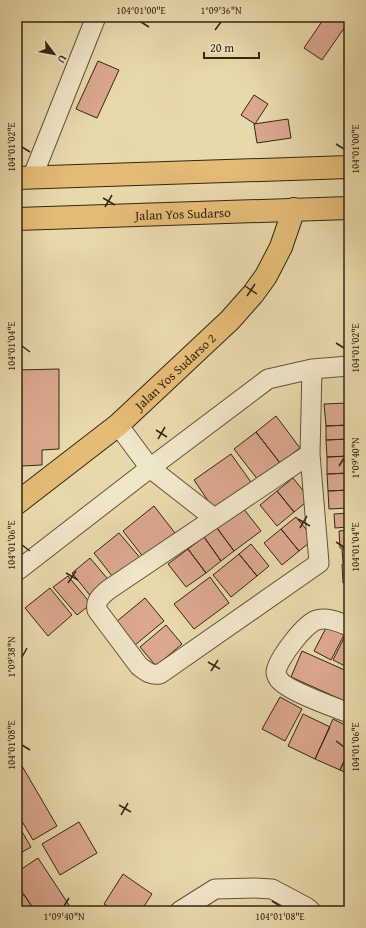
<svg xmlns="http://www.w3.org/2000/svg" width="366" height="928" font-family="'Gentium Book Plus',serif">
<rect width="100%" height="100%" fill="#e8d9ab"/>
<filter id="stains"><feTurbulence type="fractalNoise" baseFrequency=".005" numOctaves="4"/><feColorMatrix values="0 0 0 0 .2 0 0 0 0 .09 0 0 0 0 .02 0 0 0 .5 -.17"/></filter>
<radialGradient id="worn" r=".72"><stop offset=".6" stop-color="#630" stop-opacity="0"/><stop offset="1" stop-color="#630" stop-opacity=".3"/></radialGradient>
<path fill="#dba88e" stroke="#352514" d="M325,17H343L349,21L322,60L304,48Z
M98,61L119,70L97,118L76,109Z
M254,95L268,104L255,124L241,115Z
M288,119L291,138L257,143L254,124Z
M59,369V449L42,450V465L22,466V481H17V370Z
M349,403V425L326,426L324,404Z
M276,416L300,448L280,463L256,432Z
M349,425V439L326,440V426Z
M256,432L280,463L258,480L234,449Z
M349,439V456L327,457L326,440Z
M231,454L253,485L215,511L194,480Z
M349,456V473L327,474V457Z
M349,473V490L328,491L327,474Z
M293,478L310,499L294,512L277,491Z
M349,490V508L329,509L328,491Z
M277,491L294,512L277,526L260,505Z
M154,506L175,533L144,558L123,531Z
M243,508L261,531L234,551L217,528Z
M349,513V527L335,528L334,514Z
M296,517L314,539L299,551L281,529Z
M217,528L234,551L221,561L204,537Z
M281,529L299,551L282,565L264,543Z
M349,530V548H340L339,531Z
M119,533L142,560L116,581L94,553Z
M204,537L221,561L206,573L188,549Z
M251,544L269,566L257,576L239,554Z
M188,549L206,573L186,587L168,564Z
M342,549H349V562L343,563Z
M239,554L257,576L231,597L213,575Z
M90,558L112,584L93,599L72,573Z
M342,564H349V583H343Z
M68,576L91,604L77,615L53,587Z
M210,577L229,603L194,629L174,604Z
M50,588L72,615L48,636L25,608Z
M145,598L164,621L135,645L116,622Z
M166,625L182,644L156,666L140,647Z
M327,626L344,635L331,660L314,651Z
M346,634L349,636V668L333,660Z
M17,643L21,648L17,651Z
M302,651L349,672V703L291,677Z
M280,697L302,709L285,741L262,729Z
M303,714L330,727L315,759L288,746Z
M333,719L349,727V750L340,770L315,759Z
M349,750V774L340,770Z
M22,766L57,826L33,840L17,813V769Z
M79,822L97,853L60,875L42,844Z
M17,823L31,847L17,855Z
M38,858L69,905L59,911H35L17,884V872Z
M123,874L152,894L141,911H115L104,904Z
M24,895L35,911H17V900Z"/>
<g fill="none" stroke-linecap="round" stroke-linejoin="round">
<g stroke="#62523a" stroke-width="21">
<path id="minor" d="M32,178L96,17
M118,425L150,468L214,518
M310,454L108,590C101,596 95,601 97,610L139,666C147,672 150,675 160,674L319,563L310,454L312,369
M17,571L150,468L268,379L312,369L349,366
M349,626C338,622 328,617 317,620C305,623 277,660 276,672C276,674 277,676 278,678C284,690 334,707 349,713
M180,911L215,889L255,888L272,889L306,907L311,911"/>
</g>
<g stroke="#352514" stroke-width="24">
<g id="major">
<path d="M17,178L349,167"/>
<path id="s1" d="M17,219L349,208"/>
<path id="s2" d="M17,503L118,425L230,320L253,294L266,276L281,247L294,209"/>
</g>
</g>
<use href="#minor" stroke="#f0e6c8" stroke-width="19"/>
<use href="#major" stroke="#e4bc76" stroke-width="22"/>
</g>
<path fill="none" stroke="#352514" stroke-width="1.5" d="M141,22L149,27M215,30L221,22M336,144L344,149M22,147L30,152M103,198L115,205M105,207L112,195M245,286L257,294M247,296L255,284M336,343L344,348M22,346L30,352M156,430L167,437M158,439L165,427M339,466L344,458M298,519L310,526M300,528L307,516M336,542L344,547M22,545L30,551M66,573L78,580M68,583L76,571M22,657L27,648M208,662L220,669M211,671L218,660M336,741L344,747M22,745L30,750M119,805L131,812M121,815L128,803M272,901L280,906M64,906L69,898"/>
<g text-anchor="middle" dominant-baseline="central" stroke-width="4" stroke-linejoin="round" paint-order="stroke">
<g font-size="13" fill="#352514" stroke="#f0e6c8">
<text stroke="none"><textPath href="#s1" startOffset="166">Jalan Yos Sudarso</textPath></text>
<text stroke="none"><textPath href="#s2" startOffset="206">Jalan Yos Sudarso 2</textPath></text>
</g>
</g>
<rect width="366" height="928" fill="none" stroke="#e8d9ab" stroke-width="44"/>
<g transform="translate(54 54) rotate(122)" stroke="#f0e6c8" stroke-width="3" paint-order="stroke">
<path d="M0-3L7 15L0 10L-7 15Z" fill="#352514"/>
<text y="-6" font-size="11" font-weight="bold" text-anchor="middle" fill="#352514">U</text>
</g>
<path d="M204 52v6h55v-6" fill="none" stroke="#352514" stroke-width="2"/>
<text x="210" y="52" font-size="12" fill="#352514" stroke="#f0e6c8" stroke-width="3" paint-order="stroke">20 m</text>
<rect x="22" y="22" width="322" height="884" fill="none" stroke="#352514" stroke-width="1.5"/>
<g font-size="10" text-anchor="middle" fill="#352514">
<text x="141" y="14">104°01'00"E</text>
<text x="221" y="14">1°09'36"N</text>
<text transform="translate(11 147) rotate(-90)" y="4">104°01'02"E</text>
<text transform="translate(355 149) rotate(-90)" y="4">104°01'00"E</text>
<text transform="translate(11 346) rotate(-90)" y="4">104°01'04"E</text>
<text transform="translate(355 348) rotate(-90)" y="4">104°01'02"E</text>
<text transform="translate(355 458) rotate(-90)" y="4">1°09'40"N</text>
<text transform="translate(11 545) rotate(-90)" y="4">104°01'06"E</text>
<text transform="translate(355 547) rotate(-90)" y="4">104°01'04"E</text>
<text transform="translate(11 657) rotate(-90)" y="4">1°09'38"N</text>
<text transform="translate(11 745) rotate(-90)" y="4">104°01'08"E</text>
<text transform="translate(355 747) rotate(-90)" y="4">104°01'06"E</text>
<text x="64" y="920">1°09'40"N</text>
<text x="280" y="920">104°01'08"E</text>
</g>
<rect width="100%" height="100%" filter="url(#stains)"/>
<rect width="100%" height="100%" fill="url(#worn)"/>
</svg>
